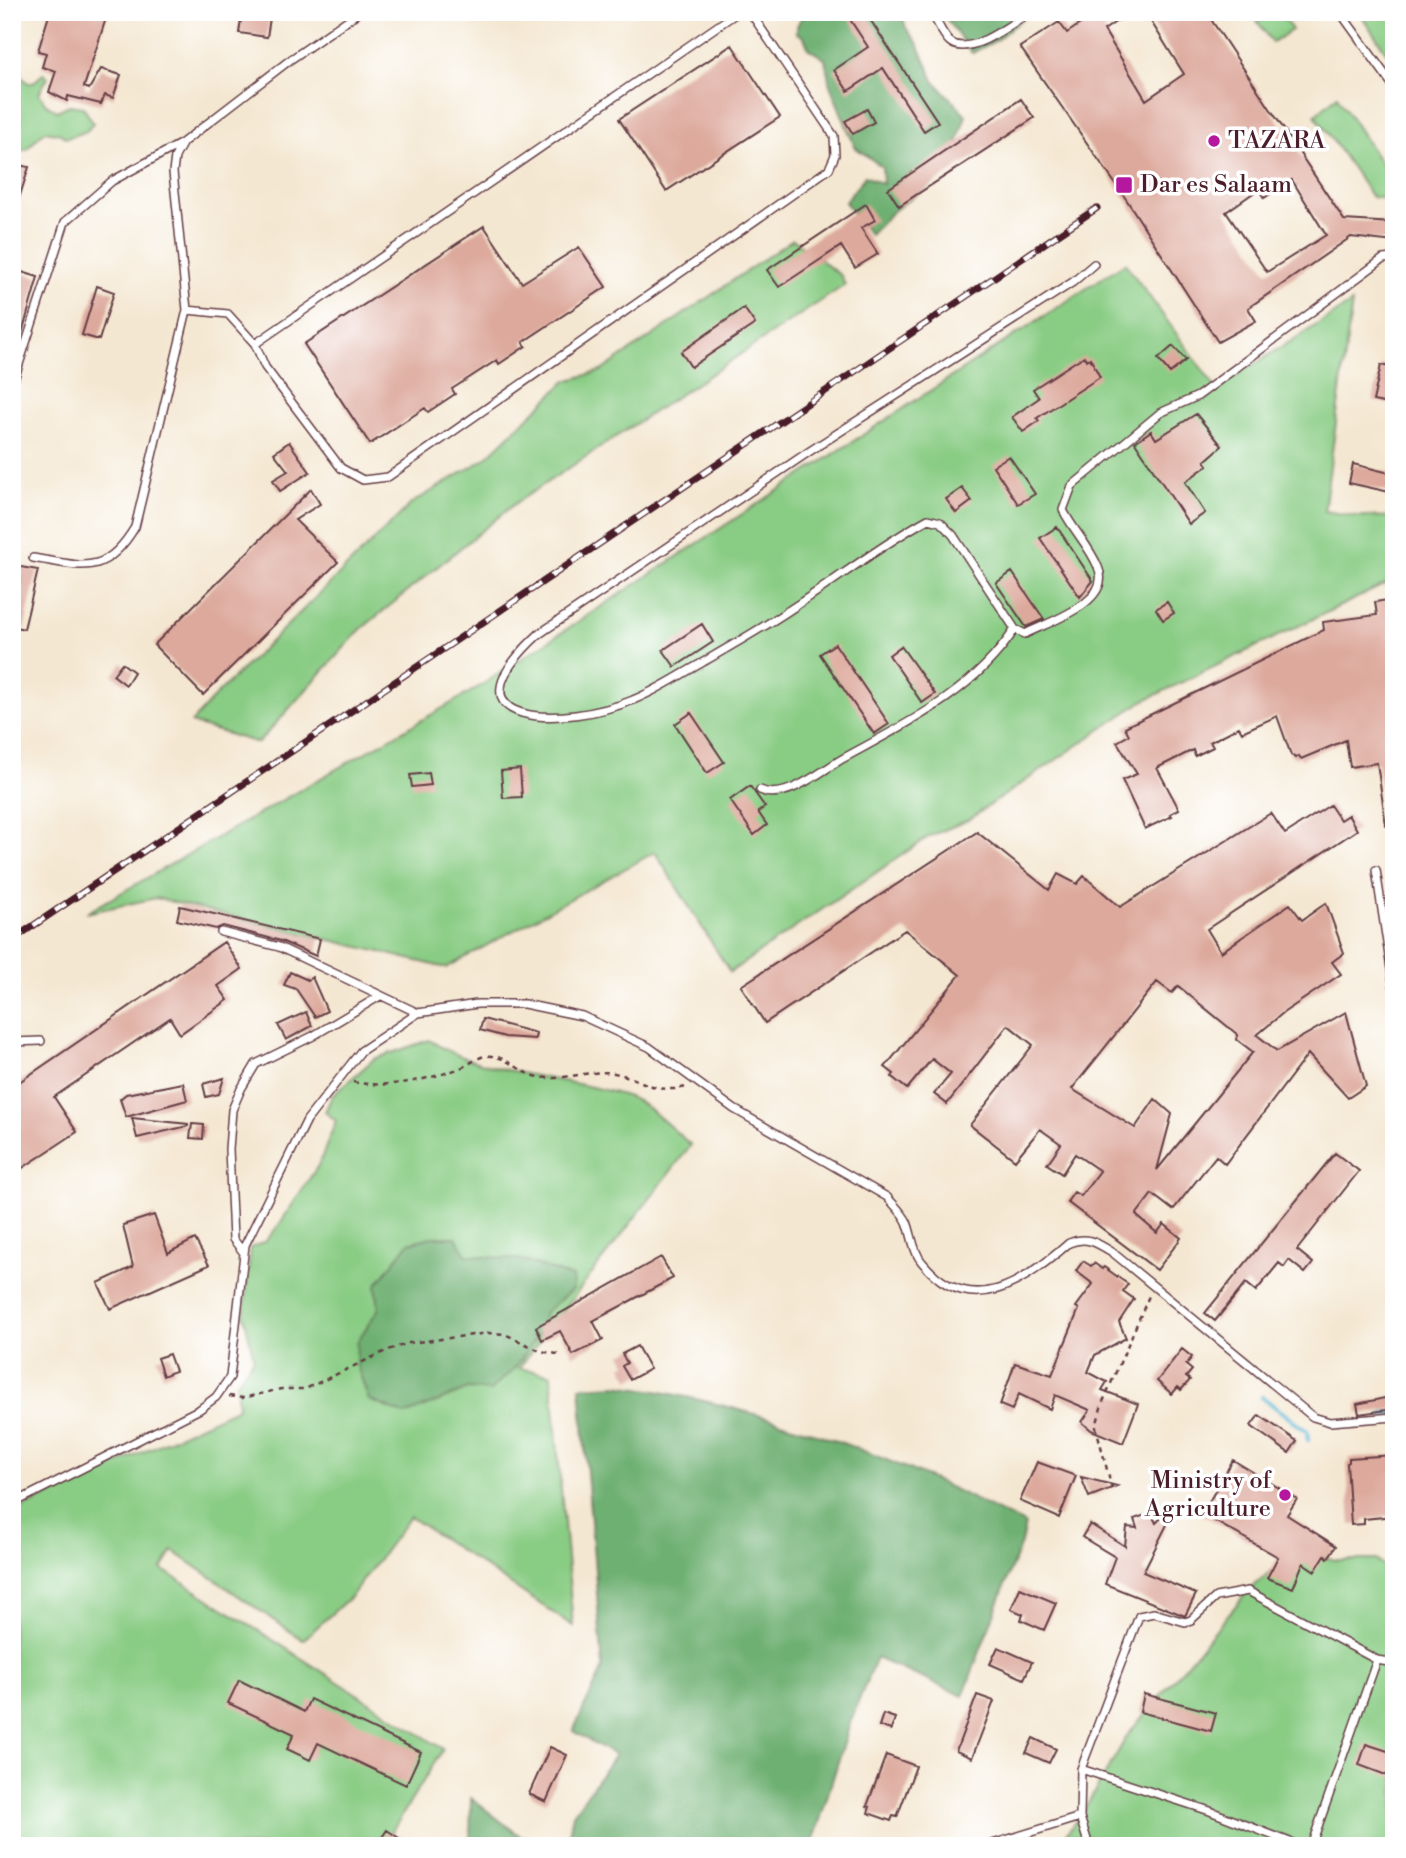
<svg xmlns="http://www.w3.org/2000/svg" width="1406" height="1858" font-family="'Libre Bodoni',serif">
<rect width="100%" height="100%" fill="#fff"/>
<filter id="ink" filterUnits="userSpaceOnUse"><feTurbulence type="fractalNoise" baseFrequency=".0143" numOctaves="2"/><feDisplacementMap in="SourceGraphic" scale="14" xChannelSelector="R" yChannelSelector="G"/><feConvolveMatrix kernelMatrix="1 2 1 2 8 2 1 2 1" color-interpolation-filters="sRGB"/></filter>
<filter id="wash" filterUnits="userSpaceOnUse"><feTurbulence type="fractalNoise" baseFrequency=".00686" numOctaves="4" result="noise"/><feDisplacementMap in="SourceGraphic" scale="28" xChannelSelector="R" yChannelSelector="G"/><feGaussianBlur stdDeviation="1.57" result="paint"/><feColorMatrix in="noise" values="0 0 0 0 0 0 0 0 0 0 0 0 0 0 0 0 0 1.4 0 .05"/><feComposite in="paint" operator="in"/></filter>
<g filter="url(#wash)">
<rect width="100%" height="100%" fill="#f4e7d1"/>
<path fill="#89cc84" stroke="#6a7658" stroke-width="2" d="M1251,12H1280L1292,30L1272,43Z
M1359,12H1394V63Z
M12,67L28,83H33L43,74L48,77L39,93L45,103L57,111L69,105L83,107L93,123L87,131L67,138L58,133L44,131L26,150L12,149Z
M1337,96L1388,174L1394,175V200L1372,197L1315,115Z
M793,239L841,276L845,285L513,505L360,630L258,743L191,723L218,693L412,503L486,458L566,381L601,371Z
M1125,263L1216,388L1352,303L1324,511L1355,516L1394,517V580L1141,702L968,820L930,836L730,972L655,852L446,968L156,898L86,913L474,690Z
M429,1040C487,1077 562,1075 626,1096C646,1102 674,1131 691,1145L519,1368L551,1374L573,1626L410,1517L352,1595L303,1640L173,1551L162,1569L443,1749L383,1846H12V1513L238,1408L236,1383L254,1358L244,1315L251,1248L266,1241L279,1225L319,1164L336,1121L325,1112L332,1096L374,1059Z
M1297,1549L1335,1560H1376L1394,1572V1846H1056L1080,1817L1129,1733L1248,1591Z"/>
<path fill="#6eb072" stroke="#5c684e" stroke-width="2" d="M804,12H901L906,28L918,44L934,81L966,115L947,173L892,212L870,235L845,202L865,176L883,184L882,167L855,147L830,85L825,59L809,49L804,37L797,33V26Z
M941,12H1030L995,41L972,53Z
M431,1237H456L466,1255L522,1260L572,1277L573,1289L545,1312L540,1332L515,1368L490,1391L468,1389L405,1415L369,1400L356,1363L357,1342L379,1308L376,1285L409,1243Z
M616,1385C720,1398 821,1432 918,1473C954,1488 989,1508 1025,1524L1021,1543L963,1696L876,1658L851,1720L812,1846L567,1845L573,1814L615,1755L573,1731L603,1668L580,1387Z
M471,1798L533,1846H470Z"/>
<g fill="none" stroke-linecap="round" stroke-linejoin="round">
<path stroke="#57b7d5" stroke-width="4.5" d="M1262,1397L1307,1431L1308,1440
M1383,1415L1394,1413"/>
</g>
<g id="blocks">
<path fill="#dda99c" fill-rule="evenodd" d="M50,12H108L84,87L89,89L101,69L121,75L113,98L105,95L101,104L68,96L67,101L49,92L56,71L42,67L46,53L38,51Z
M242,12H271L267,37L239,33Z
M845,12H865L938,122L924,131L883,68L848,91L834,70L868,47Z
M1098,12H1130L1104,30L1146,100L1184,74L1145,12H1206L1344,220L1394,223V242L1351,237L1248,308L1256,321L1218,342L1126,199L1020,47L1059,22L1067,33ZM1292,180L1326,235L1267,272L1226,212L1259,189L1264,198Z
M732,45L780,117L666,191L619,119Z
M1021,99L1034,118L899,206L888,189Z
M867,109L874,122L853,134L845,121Z
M12,164L29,167L15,211H12Z
M866,204L875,220L861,228L878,254L855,268L841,246L779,287L767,270Z
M484,226L522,283L579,247L606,287L523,342L526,346L499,364L497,360L452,389L455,394L428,412L425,408L370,444L304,344Z
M12,269L38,277L16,354L12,353Z
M97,286L114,292L99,340L82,335Z
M744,308L755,324L691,367L681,352Z
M1173,346L1186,360L1170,373L1158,359Z
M1084,356L1087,360L1090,358L1100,377L1037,418L1039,421L1023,432L1012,417L1039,398L1033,389Z
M1381,365L1394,368V405L1373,401Z
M1196,414L1222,446L1205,461L1208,465L1185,482L1205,513L1189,524L1135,442L1151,431L1156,439Z
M289,442L310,472L280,491L273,480L288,471L274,453Z
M1009,456L1035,494L1018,504L993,466Z
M1353,464L1394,474V493L1349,483Z
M962,488L972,501L956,513L946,499Z
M311,489L320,504L295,520L338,562L203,695L154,645Z
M1057,527L1093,581L1080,597L1040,538Z
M15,566L38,570L24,629L12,626L17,580L12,579Z
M1012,572L1044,619L1026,627L996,583Z
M1394,599V742H1391L1394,825H1386L1377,763L1350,767L1346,740L1301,759L1299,756L1296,758L1291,755L1277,716L1242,732L1239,727L1210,742L1213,747L1195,756L1193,750L1157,768L1179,809L1170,814L1172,816L1145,829L1122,780L1137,774L1117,742L1129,735L1125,727L1324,630L1323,622L1377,615L1375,602Z
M1167,602L1174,613L1163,620L1156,609Z
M702,624L713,642L675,667L663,650Z
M835,644L889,724L874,734L820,654Z
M901,646L935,694L922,703L889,655Z
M122,663L134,672L126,685L113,675Z
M691,713L724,762L707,773L675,724Z
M520,769L522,797L503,798L501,771Z
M429,773L431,785L412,787L410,775Z
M750,786L765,807L758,812L767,825L754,835L730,800Z
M1330,805L1340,820L1348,815L1357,830L1207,929L1221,952L1290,904L1302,920L1326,903L1344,953L1332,962L1341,974L1283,1013L1257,1035L1277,1051L1346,1012L1366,1086L1348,1098L1308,1054L1225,1164L1216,1156L1173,1210L1152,1194L1136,1215L1157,1233L1164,1224L1181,1238L1157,1270L1067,1202L1074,1192L1081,1196L1100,1171L1075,1154L1062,1174L1047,1164L1061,1144L1040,1129L1015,1160L970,1125L1033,1045L1008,1025L947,1104L934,1094L951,1074L932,1059L907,1089L892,1077L894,1074L885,1067L960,975L905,930L765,1023L741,986L977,832L1049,890L1058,874L1077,884L1084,876L1120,907L1271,813L1285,834ZM1157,982L1172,993L1178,986L1238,1035L1236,1039L1253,1052L1157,1170L1172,1114L1155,1099L1135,1128L1072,1089Z
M180,906L320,939L316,956L281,941L223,926L216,929L177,920Z
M224,942L242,969L218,986L228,1000L180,1034L170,1018L54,1097L77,1132L12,1175V1087Z
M290,972L308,980L312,977L327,1011L315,1017L296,989L284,985Z
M306,1012L312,1026L286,1040L278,1025Z
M483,1019L536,1033L535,1039L505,1037L480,1030Z
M224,1078L219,1094L206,1097L203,1084Z
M183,1083L187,1100L126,1117L120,1099L126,1094Z
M132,1118L188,1124V1126L137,1138Z
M192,1124L204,1125L203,1139L190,1138Z
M1335,1153L1359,1171L1297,1250L1313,1263L1305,1273L1289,1260L1284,1267L1279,1263L1256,1291L1246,1283L1215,1321L1205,1313Z
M154,1215L168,1253L195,1239L209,1265L110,1309L98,1283L133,1267L123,1225Z
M661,1257L673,1278L593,1321L603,1340L573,1355L560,1331L542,1340L536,1327Z
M1083,1261L1091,1266L1094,1263L1102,1269L1104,1267L1122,1280L1128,1284L1123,1291L1134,1299L1119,1322L1126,1338L1095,1355L1088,1372L1107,1382L1102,1390L1138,1404L1123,1443L1091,1430L1082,1422L1090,1410L1055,1395L1050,1409L1019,1394L1012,1410L1000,1405L1015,1363L1052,1375L1079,1309L1076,1307L1093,1284L1076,1271Z
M637,1346L650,1369L630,1380L622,1366L627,1363L622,1354Z
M1182,1349L1192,1357L1186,1365L1192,1370L1186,1377L1190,1380L1181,1390L1178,1387L1172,1394L1157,1381Z
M169,1354L175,1371L163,1376L157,1358Z
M1394,1396V1409L1359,1414L1357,1404Z
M1259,1415L1297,1441L1289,1453L1251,1426Z
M1394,1455V1516L1364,1519V1524L1351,1525L1347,1463L1349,1462V1458Z
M1233,1460L1297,1499L1287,1515L1336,1546L1328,1558L1325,1555L1315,1571L1303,1563L1293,1588L1267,1578L1278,1557L1202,1514Z
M1037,1462L1076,1476L1059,1518L1020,1501Z
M1081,1477L1117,1486L1089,1497Z
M1175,1504L1177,1505L1143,1572L1196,1594L1185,1616L1105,1584L1115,1557L1082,1537L1090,1524L1125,1546L1127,1527L1137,1528L1134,1519L1151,1513L1156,1523Z
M1020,1588L1056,1603L1044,1630L1021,1620L1023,1614L1011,1609Z
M998,1647L1032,1662L1024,1679L990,1664Z
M239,1680L304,1712L310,1699L421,1752L406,1785L318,1743L310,1760L287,1749L294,1734L228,1703Z
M1144,1694L1216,1713L1211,1731L1140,1712Z
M977,1695L994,1701L972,1758L956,1751Z
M883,1714L895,1718L891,1730L879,1726Z
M1033,1738L1056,1749L1049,1763L1026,1753Z
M1366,1744L1394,1753V1778L1359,1765Z
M550,1747L567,1755L546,1802L529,1794Z
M886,1755L916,1766L897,1817L893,1816L891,1821L868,1813L870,1807L867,1806Z
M387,1830L411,1846H376Z"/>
</g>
</g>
<g filter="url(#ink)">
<use href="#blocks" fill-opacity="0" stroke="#643d44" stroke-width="2"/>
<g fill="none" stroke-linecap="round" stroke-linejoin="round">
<g stroke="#643d44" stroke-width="10">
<path id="service" d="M931,12C937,21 942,34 949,41C968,59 1012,23 1030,12
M1340,12L1394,87
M1094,264L1073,282L810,451L539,634C436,729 566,728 633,700C656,691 677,677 698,665C731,646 763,628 794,607C839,578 881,545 928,519L940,522L953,535L1015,629L1025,634C1048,622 1114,602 1098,567C1090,547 1073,530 1063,510L1072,486L1160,413L1198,396L1383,259L1394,258
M187,310L228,314L255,344L265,367L341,468L363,480L388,477L829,169L835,155L834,136L750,12
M255,344L738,12
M12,386L65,222L112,181L182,143L290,60L359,12
M33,558C83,566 105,577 135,527L187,310L173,172L175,157L182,144
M760,790C785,802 821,771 842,759C906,724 974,692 1015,629
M1376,870L1394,989
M221,932L279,947L418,1013
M12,1042L41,1041
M244,1253L233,1239L229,1149L232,1110L241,1089L256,1064L313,1036L380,996
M12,1504L200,1409L216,1397L230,1377L245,1245L307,1120L361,1051L418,1013L477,1004H524L582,1016L649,1047L734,1109L887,1197C894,1205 903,1213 907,1222C912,1234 913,1252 922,1262C970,1321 1025,1282 1069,1243C1086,1236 1096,1242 1112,1252L1313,1417L1330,1422L1394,1417
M1081,1769L1210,1811L1300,1846
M986,1846L1080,1817
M1089,1846L1080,1817L1081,1769L1139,1616L1154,1613L1185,1622L1191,1620L1216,1597L1248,1591L1377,1660L1394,1663
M1311,1846L1377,1660"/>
</g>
<path stroke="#643d44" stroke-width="2.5" stroke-dasharray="5 5" stroke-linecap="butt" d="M353,1082C387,1089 426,1080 458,1069C470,1065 479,1054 492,1056C508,1058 520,1072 535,1076C559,1083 588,1069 614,1073C641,1078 656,1095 686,1087
M229,1396L243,1398L281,1389H305L388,1350L409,1343L489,1333L505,1334L540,1351L563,1355
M1112,1489L1096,1427L1102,1404L1149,1296"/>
<use href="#service" stroke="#fff" stroke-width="7"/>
<g stroke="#4a1f2b" stroke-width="7">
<path id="rail" d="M12,940L1097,208"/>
</g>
<use href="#rail" stroke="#fff" stroke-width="4.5" stroke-dasharray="13" stroke-linecap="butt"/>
</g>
</g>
<g fill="#b5179e" stroke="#fff" stroke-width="2.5">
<circle cx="1214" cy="141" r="7"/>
<rect x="1115" y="176" width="18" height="18" rx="3.5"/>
<circle cx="1285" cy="1495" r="7"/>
</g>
<g text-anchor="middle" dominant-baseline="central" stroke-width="7" stroke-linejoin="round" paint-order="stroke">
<g font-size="24" fill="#4a1f2b" stroke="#fff" text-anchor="start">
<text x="1228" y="141">TAZARA</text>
<text x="1140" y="185">Dar es Salaam</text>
<text x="1271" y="1481" text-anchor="end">Ministry of<tspan x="1271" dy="28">Agriculture</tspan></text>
</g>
</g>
<rect width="1406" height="1858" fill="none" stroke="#fff" stroke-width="42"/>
</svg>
